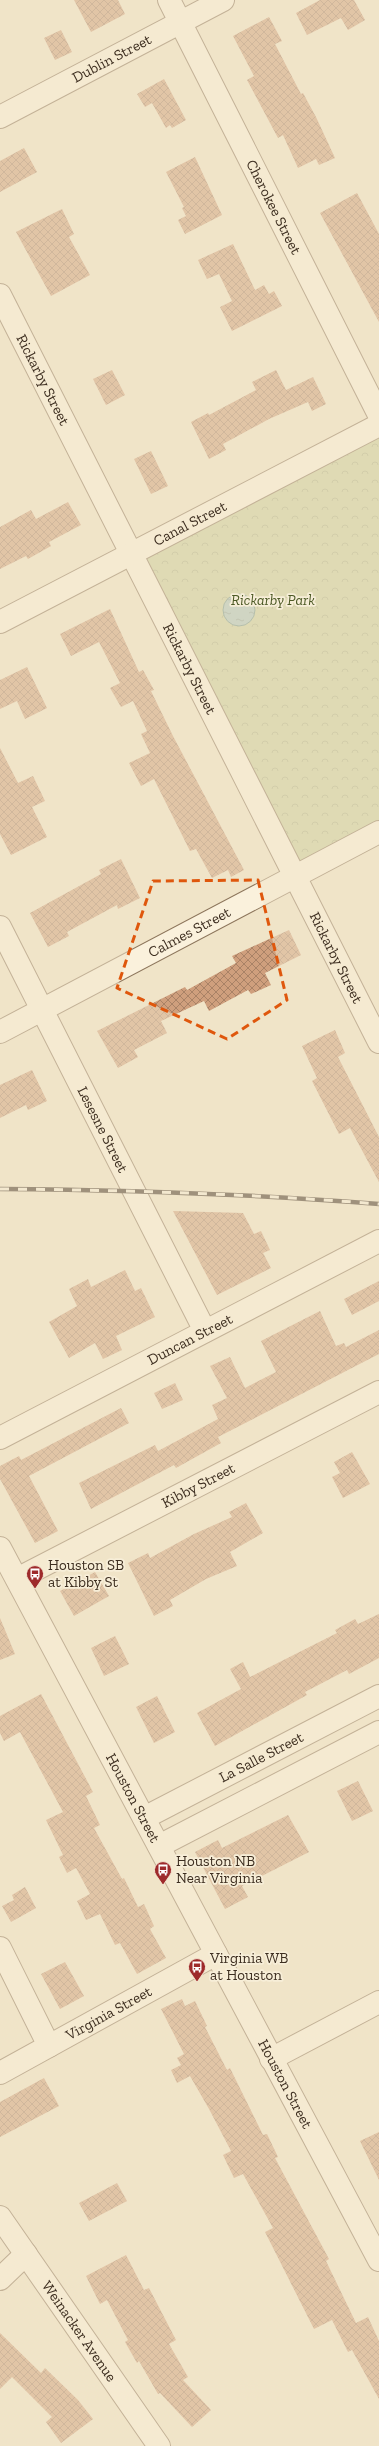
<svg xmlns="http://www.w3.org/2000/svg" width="379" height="2446" font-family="'Zilla Slab',serif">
<defs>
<pattern id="park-crowns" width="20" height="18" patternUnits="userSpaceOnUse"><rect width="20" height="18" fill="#c9cf9b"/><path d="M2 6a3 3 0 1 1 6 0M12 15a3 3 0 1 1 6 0" fill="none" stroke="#aeb285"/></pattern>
<pattern id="water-ripples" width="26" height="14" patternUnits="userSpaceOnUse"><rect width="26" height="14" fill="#a9c4bc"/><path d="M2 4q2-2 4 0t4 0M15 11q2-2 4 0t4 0" fill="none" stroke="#8ba098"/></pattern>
<pattern id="building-cross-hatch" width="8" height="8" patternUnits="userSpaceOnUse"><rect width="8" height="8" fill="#cf9f7d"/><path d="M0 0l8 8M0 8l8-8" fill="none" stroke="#a98266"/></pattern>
</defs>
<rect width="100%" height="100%" fill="#f0e4c8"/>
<path fill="url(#park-crowns)" d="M379,425V832L294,877L131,554Z"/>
<path fill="url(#water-ripples)" stroke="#6f938a" d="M223 610a16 16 0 1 1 32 0a16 16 0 1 1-32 0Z"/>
<path fill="url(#building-cross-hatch)" d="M74,0H118L125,14L91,32Z
M320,0H354L365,20L348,30L341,18L307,35L296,13Z
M269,17L282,41L275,44L301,94L303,93L316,117L335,158L319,165L316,159L298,168L283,135L278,138L247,80L254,76L233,36Z
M61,30L72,52L55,60L44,38Z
M164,79L186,120L172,128L170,125L166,128L152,103L145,107L137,94Z
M24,148L37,172L0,192V161Z
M195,157L222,215L185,234L178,220L186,216L182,208L184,207L166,172Z
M357,193L379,234V322L320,213Z
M62,209L74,234L69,237L90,275L51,296L16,232Z
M233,244L255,290L264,285L269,294L274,291L282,306L232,331L220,307L232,301L219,274L207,279L198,260Z
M112,370L125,395L106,405L93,379Z
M276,370L286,390L313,377L326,404L312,411L308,402L269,419L223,444L226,450L209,459L191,422L208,413L209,415L256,390L252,382Z
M151,451L168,486L151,494L134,459Z
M68,502L81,525L49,542L51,546L28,559L26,556L0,569V527L31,510L36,519Z
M110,609L139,672L143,670L154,690L151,691L173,736L244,870L231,877L228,870L212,878L196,849L190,851L154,779L141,786L129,763L150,753L141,734L147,731L133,701L121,707L110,688L120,683L99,642L71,656L60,634Z
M27,667L47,708L25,719L17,701L0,709V680Z
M0,748L18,783L33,776L45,801L32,807L47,837L11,855L0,834Z
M121,859L140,898L118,909L117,905L67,932L69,936L48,947L30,913L101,874L99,870Z
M289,930L301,955L265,973L271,985L251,994L248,990L209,1011L204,1001L161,1021L167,1033L134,1050L138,1057L118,1068L97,1031L185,987L187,990L236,963L232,956Z
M335,1030L345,1053L338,1057L379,1137V1182L350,1128L339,1134L312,1081L317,1078L302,1046Z
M32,1070L47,1101L28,1110L26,1105L0,1118V1085Z
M173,1211L243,1213L254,1234L261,1231L270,1250L263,1253L271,1268L217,1295Z
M125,1270L135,1291L141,1288L155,1317L116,1336L122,1350L103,1359L95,1343L69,1358L49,1322L77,1306L69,1289L88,1279L91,1287Z
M379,1281V1301L352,1315L344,1299Z
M320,1311L336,1346L344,1343L346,1347L379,1330V1354L218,1437L221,1443L176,1468L174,1465L91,1509L79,1483L155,1445L158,1451L218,1419L212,1405L227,1398L210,1366L230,1357L245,1388L276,1372L261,1341Z
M175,1383L183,1400L162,1409L154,1393Z
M121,1408L129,1423L29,1476L58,1531L35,1543L0,1479V1466L19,1456L21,1460Z
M352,1452L370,1484L343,1498L332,1477L340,1473L334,1462Z
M246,1503L263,1533L230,1552L237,1566L206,1579L170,1600L173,1606L154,1616L128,1563L148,1553L150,1558L194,1534L232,1517L229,1512Z
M95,1572L109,1596L74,1616L60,1591Z
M379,1614V1658L349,1674L347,1670L305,1692L307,1695L215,1746L197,1713L241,1689L230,1669L243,1662L250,1677L337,1633L335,1630L355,1619L358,1624Z
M0,1618L15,1654L0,1660Z
M115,1636L129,1664L104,1676L91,1648Z
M41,1694L93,1792L86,1796L100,1825L94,1828L122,1879L124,1878L138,1907L144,1904L154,1926L150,1929L166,1958L137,1974L120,1943L115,1945L100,1914L86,1920L77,1901L90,1894L76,1868L67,1873L59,1857L63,1855L46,1820L63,1812L20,1732L4,1741L0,1733V1716Z
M157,1696L175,1732L154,1743L136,1707Z
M358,1781L373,1811L352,1821L337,1791Z
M288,1815L309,1852L242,1886L248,1897L225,1909L195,1852L218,1840L222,1848Z
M25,1887L36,1908L11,1922L2,1906L14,1900L12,1895Z
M65,1962L84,1996L60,2009L41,1974Z
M182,1999L185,2006L195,2001L207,2026L205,2027L227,2070L230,2068L263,2135L267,2134L278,2157L275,2158L329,2259L326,2261L356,2323L368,2317L379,2341V2399L352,2350L348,2352L332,2320L314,2329L265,2232L273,2228L243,2174L234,2178L223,2155L231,2151L209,2109L190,2076L177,2083L171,2070L181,2065L177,2058L184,2054L161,2009Z
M44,2078L59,2106L0,2137V2102Z
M379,2132V2180L360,2141Z
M117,2183L127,2201L89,2221L79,2203Z
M126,2255L144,2290L149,2288L176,2340L169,2344L188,2377L183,2380L211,2410L192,2427L160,2393L158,2394L139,2361L137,2363L125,2342L128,2340L107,2300L100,2304L86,2276Z
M0,2333L41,2373L45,2368L78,2400L93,2419L61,2443L46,2422L52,2417L12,2377L0,2389Z"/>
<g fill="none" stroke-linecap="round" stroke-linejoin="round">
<g stroke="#8d765c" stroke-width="24">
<g id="minor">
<path id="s1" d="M169,0L379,415"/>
<path id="s2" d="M0,117L223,0"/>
<path id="s3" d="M0,295L379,1042"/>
<path id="s4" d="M0,622L379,425"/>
<path id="s5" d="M0,927L205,1331"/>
<path id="s6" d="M0,1032L379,832"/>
<path id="s7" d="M0,1438L379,1241"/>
<path id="s8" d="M0,1548L379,2260"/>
<path id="s9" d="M17,1579L379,1392"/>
<path id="s10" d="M144,1818L379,1696"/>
<path d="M159,1846L379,1732"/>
<path d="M0,1948L49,2046"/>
<path d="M271,2059L379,2002"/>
<path id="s11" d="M0,2073L216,1954"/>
<path id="s12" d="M0,2217L159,2446"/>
<path d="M0,2279L26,2254"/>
</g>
</g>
<use href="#minor" stroke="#faf1dc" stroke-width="22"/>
<g stroke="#3d2e20" stroke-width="4.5">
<path id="rail" d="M0,1189C127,1190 253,1194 379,1204"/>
</g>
<use href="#rail" stroke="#f7eed8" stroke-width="3" stroke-dasharray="9" stroke-linecap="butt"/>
</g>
<path d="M0 0H379V2446H0ZM258,880L287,1000L227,1039L117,988L153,881Z" fill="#f0e4c8" fill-opacity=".55" fill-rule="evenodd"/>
<path fill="none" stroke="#df570d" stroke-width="3" stroke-dasharray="8 5" stroke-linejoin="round" d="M258,880L287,1000L227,1039L117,988L153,881Z"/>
<defs>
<g id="bus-pin" transform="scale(0.9)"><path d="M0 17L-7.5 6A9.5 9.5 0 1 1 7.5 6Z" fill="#9e2a2b" stroke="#f7eed8"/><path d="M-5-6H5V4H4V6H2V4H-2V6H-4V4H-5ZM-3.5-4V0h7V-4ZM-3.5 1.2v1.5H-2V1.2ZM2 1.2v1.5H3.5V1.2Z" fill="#fff"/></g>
</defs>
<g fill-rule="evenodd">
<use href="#bus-pin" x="35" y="1574"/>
<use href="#bus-pin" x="163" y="1870"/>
<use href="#bus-pin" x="197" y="1967"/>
</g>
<g text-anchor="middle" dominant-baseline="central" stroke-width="3.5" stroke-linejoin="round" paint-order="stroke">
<g font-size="15" fill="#3d2e20" stroke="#f7eed8">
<text stroke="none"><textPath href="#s2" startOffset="126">Dublin Street</textPath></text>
<text stroke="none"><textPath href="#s1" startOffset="232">Cherokee Street</textPath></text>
<text stroke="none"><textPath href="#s3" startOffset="95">Rickarby Street</textPath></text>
<text stroke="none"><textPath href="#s4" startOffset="214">Canal Street</textPath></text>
<text stroke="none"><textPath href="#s3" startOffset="419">Rickarby Street</textPath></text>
<text stroke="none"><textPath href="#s6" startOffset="214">Calmes Street</textPath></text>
<text stroke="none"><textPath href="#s3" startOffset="743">Rickarby Street</textPath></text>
<text stroke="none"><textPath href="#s5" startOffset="227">Lesesne Street</textPath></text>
<text stroke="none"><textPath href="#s7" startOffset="214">Duncan Street</textPath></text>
<text stroke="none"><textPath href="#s9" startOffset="204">Kibby Street</textPath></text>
<text stroke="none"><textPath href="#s10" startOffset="132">La Salle Street</textPath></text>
<text stroke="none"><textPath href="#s8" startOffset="283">Houston Street</textPath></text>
<text stroke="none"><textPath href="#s11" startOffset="124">Virginia Street</textPath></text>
<text stroke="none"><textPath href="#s8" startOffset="607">Houston Street</textPath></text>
<text stroke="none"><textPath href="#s12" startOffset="139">Weinacker Avenue</textPath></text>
</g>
<g font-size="15" font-style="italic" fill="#4d5a26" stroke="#f7eed8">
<text x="273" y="600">Rickarby Park</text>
</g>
<g font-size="15" fill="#3d2e20" stroke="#f7eed8" text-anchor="start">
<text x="48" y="1565">Houston SB<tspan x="48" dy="17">at Kibby St</tspan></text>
<text x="176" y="1861">Houston NB<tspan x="176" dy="17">Near Virginia</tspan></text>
<text x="210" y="1958">Virginia WB<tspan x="210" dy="17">at Houston</tspan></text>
</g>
</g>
</svg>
